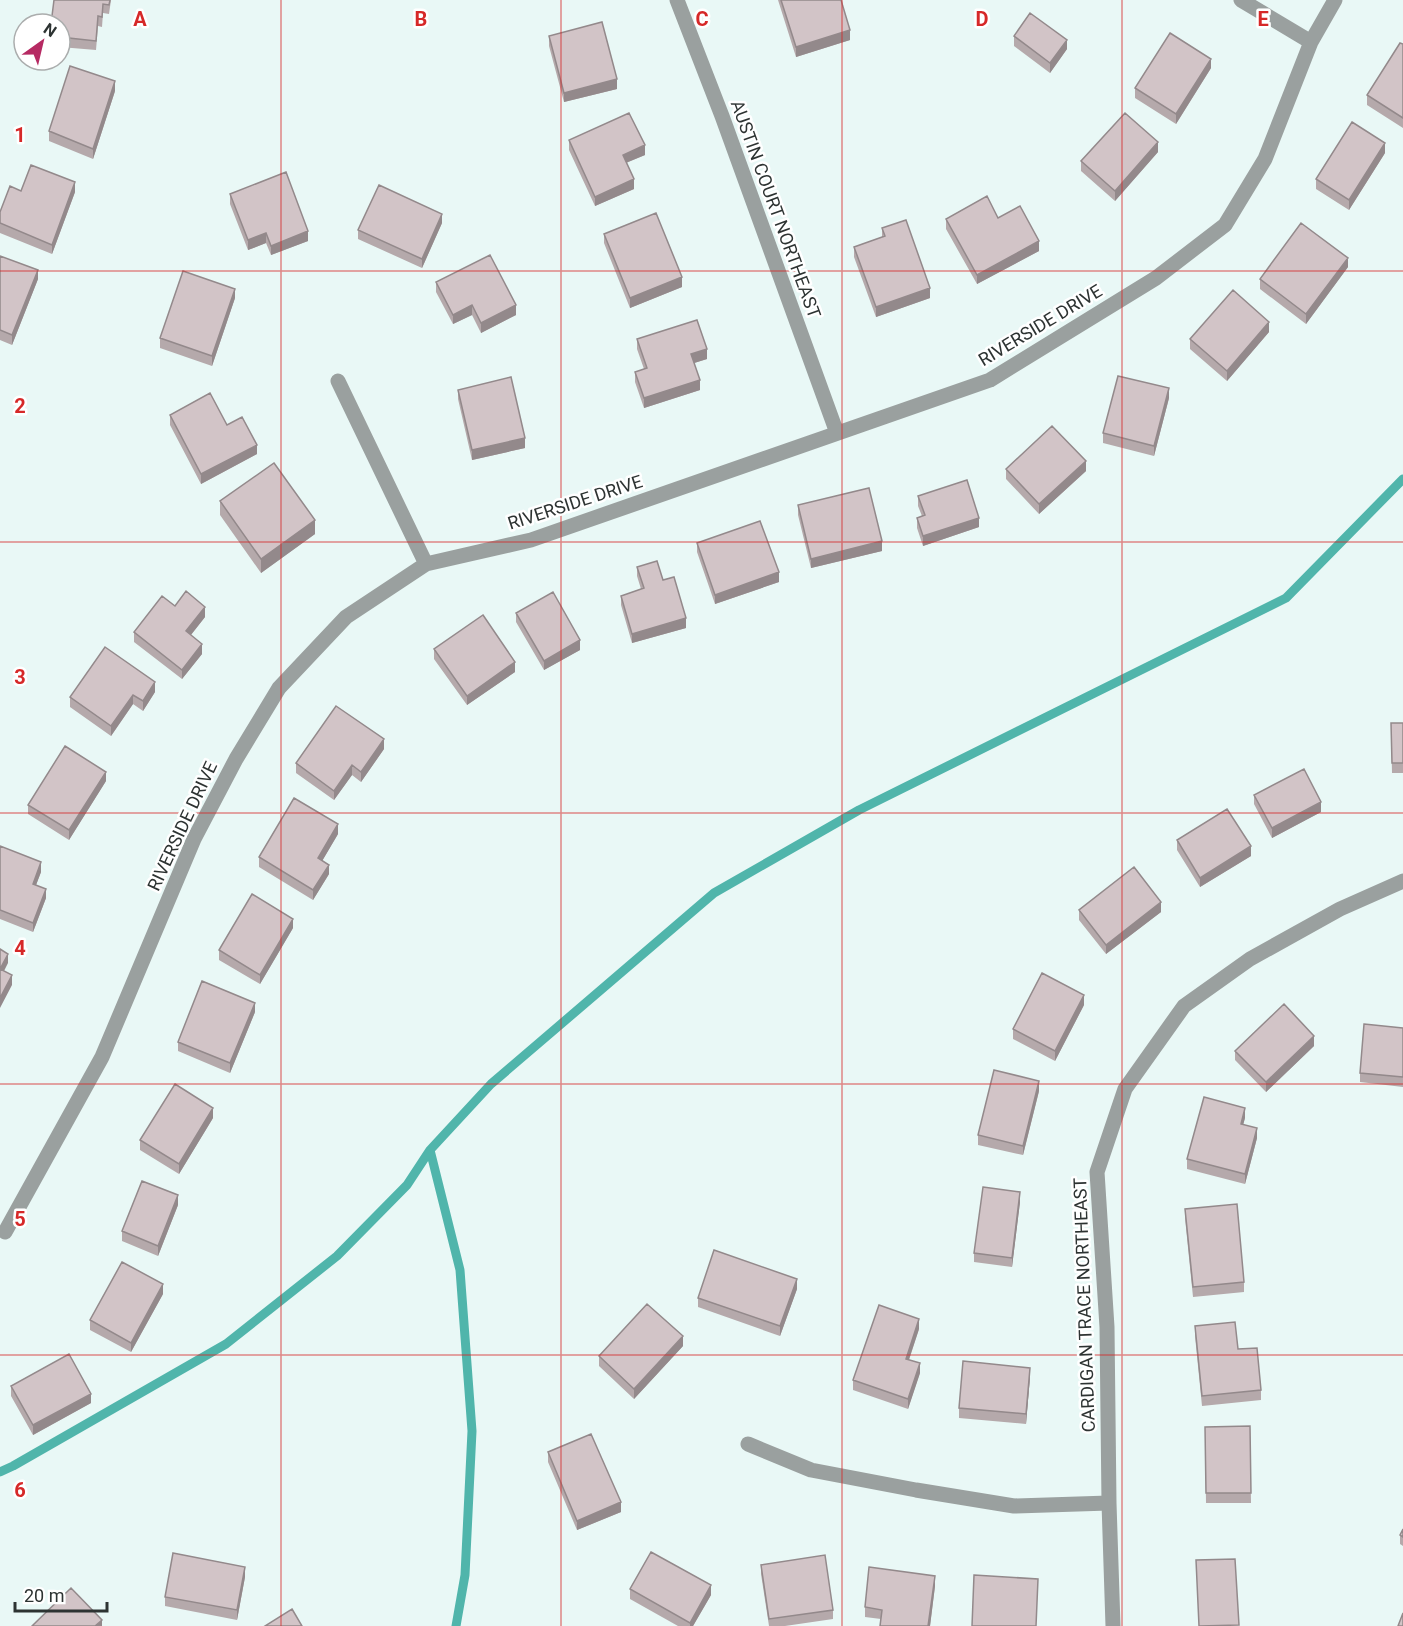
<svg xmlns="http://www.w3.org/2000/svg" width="1403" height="1626" font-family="Roboto,sans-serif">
<rect width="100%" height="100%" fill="#e9f8f6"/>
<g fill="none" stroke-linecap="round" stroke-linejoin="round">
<path stroke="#50b5ab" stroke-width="9" d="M430,1150L460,1270L472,1431L465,1575L456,1626
M0,1472L13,1466L226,1344L337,1256L407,1185L430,1150L491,1084L714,893L859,810L1286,598L1403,479"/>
<path stroke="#9aa09f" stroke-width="15" d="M677,0L722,116L837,433
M1241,0L1311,42
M338,381L426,564
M5,1232L102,1057L194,839L236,759L279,688L346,617L426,564L531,540L990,380L1156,278L1225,225L1265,159L1311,42L1335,0
M748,1444L811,1470L916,1490L1014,1506L1109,1503
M1113,1626L1109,1503L1107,1327L1097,1172L1125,1089L1184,1006L1250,959L1340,909L1403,881"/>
</g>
<path fill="#b5a9ab" d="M54,0H111L109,14L103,13L102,27L98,26L96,50L60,47V24Z
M778,0H841L850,40L796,57Z
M549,36L617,89L564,102L549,46Z
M1014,36L1067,49L1050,73L1014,46Z
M1403,44V128L1367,105V95Z
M1211,68L1176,124L1135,98V88Z
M115,91L93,159L49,141V131Z
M569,140L645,155L626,163L634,189L595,206L569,150Z
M1158,152L1115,201L1081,171V161Z
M1385,153L1349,210L1316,189V179Z
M21,191L75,192L52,254L0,233V212Z
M230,194L308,241L271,255L266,243L248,250L230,204Z
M998,218L1039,251L977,284L946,229V219Z
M442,223L422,268L358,239V230Z
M882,228L930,298L876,317L854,257V247L882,237Z
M604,234L682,287L630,308L604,243Z
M0,256L38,279L12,345L0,340Z
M1348,267L1306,324L1260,289V279Z
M436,282L516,315L481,333L472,315L453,324L436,292Z
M235,298L212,366L160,348V338Z
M1269,332L1227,381L1190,349V339Z
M637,339L707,359L694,363L700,390L644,408L635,382V372L644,369L637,349Z
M458,390L525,448L472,460L458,399Z
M1169,398L1154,456L1103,443V433Z
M170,415L227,425L257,454L201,484L170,425Z
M1006,469L1086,471L1039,514L1006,479Z
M918,496L979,527L923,546L917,528V518L922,516L918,506Z
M220,501L315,534L261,573L220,515Z
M798,505L882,551L811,568L798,515Z
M697,543L779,582L715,604L697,552Z
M637,567L663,580L686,628L632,643L621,605V596L641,589L637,576Z
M175,606L205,617L191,635L202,654L182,679L134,642V632Z
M516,613L580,650L544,670L516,622Z
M434,649L515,672L467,705L434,659Z
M155,692L143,711L133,704L111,736L70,707V697Z
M1391,723H1403V773H1392Z
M384,749L361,782L352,775L334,800L296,773V763Z
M106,781L69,840L28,814V805Z
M1254,795L1321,812L1272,838L1254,804Z
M338,834L322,861L329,874L313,900L259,867V857Z
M1177,840L1251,856L1200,887L1177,850Z
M0,846L41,872L36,885L46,898L33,932L0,919Z
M1079,910L1161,912L1106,954L1079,920Z
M293,928L260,984L219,960V950Z
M1084,1005L1055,1061L1013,1039V1029Z
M255,1012L230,1073L178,1051V1042Z
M1403,1028V1087L1360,1082V1073Z
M1314,1046L1266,1092L1235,1060V1051Z
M1039,1091L1023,1155L978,1145V1135Z
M213,1118L179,1174L140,1150V1140Z
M1245,1118L1243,1124L1257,1138L1245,1184L1187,1169V1159Z
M1020,1202L1012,1267L974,1262V1253Z
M178,1205L158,1256L122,1241V1231Z
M1185,1209L1244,1282V1292L1193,1297L1185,1218Z
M797,1289L780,1336L698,1307V1298Z
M163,1294L131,1352L90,1330V1320Z
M1195,1326L1261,1390V1400L1202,1406L1195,1336Z
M919,1329L909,1360L920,1373L908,1409L853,1390V1380Z
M683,1346L634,1399L599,1366V1356Z
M1030,1377L1026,1424L959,1418V1408Z
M11,1386L91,1403L33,1435L11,1396Z
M1250,1426L1251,1503H1206L1205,1427Z
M548,1452L621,1512L577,1530L548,1462Z
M1400,1535L1403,1537V1546L1400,1544Z
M761,1565L833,1610V1619L785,1626H769L761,1574Z
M245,1577L237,1620L165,1606V1597Z
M935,1586L930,1626H880L881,1619L865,1617V1607Z
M630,1589L711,1595L693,1626H678L630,1599Z"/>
<path fill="#93898b" d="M850,30V40L796,57V47Z
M1067,40V49L1050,73V63Z
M1211,59V68L1176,124V114Z
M617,79V89L564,102V93Z
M115,81V91L93,159V149Z
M1158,142V152L1115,201V191Z
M1385,143V153L1349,210V200Z
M645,145V155L623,164V155Z
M634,179V189L595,206V197Z
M75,182V192L52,254V245Z
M442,214V223L422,268V259Z
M308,231V241L271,255V246Z
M266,233V243L248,250V240Z
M1039,241V251L977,284V275Z
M1348,258V267L1306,324V314Z
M38,270V279L12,345V335Z
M682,277V287L630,308V298Z
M930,288V298L876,317V307Z
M235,289V298L212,366V356Z
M472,305V315L453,324V315Z
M516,305V315L481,333V323Z
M1269,322V332L1227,381V371Z
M707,349V359L691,364V354Z
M700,380V390L644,408V398Z
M1169,388V398L1154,456V446Z
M525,438V448L472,460V450Z
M257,445V454L201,484V474Z
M1086,461V471L1039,514V504Z
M979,518V527L923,546V536Z
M315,520V534L261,573V559Z
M882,541V551L811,568V559Z
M779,572V582L715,604V595Z
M205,607V617L186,641V631Z
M686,618V628L632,643V634Z
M580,640V650L544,670V661Z
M202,644V654L182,679V670Z
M515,662V672L467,705V696Z
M155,682V692L143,711V701Z
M133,695V704L111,736V726Z
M384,739V749L361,782V772Z
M352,765V775L334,800V791Z
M106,772V781L69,840V830Z
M1321,802V812L1272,838V828Z
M338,824V834L318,868V858Z
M1251,846V856L1200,887V878Z
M41,862V872L33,893V884Z
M329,865V874L313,900V890Z
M46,889V898L33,932V923Z
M1161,902V912L1106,954V945Z
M293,919V928L260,984V975Z
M8,954V963L0,979V969Z
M12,975V985L0,1008V998Z
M1084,995V1005L1055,1061V1051Z
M255,1003V1012L230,1073V1063Z
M1314,1036V1046L1266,1092V1082Z
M1039,1081V1091L1023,1155V1146Z
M213,1108V1118L179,1174V1164Z
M1245,1108V1118L1241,1133V1124Z
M1257,1128V1138L1245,1184V1174Z
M1020,1192V1202L1012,1267V1258Z
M178,1195V1205L158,1256V1246Z
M797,1279V1289L780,1336V1326Z
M163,1284V1294L131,1352V1343Z
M919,1319V1329L906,1368V1359Z
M683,1336V1346L634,1399V1389Z
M920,1363V1373L908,1409V1399Z
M1030,1368V1377L1026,1424V1414Z
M91,1394V1403L33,1435V1425Z
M621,1502V1512L577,1530V1521Z
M245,1567V1577L237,1620V1610Z
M935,1576V1586L930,1626H928Z
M711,1585V1595L693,1626H690V1623Z
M102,1620V1626H95Z"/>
<path fill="#d2c4c7" stroke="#93898b" stroke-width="1.5" d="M54,0H110L109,5L103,4L102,17L98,16L96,41L60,37V24H51Z
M781,0H841L850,30L796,47Z
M1030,13L1067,40L1050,63L1014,36Z
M602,22L617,79L564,93L549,36Z
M1170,33L1211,59L1176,114L1135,88Z
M1400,43L1403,44V118L1367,95Z
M70,66L115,81L93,149L49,131Z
M629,113L645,145L623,155L634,179L595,197L569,140Z
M1125,113L1158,142L1115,191L1081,161Z
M1352,122L1385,143L1349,200L1316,179Z
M31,165L75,182L52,245L0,223V212L10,186L21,191Z
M286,172L308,231L271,246L266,233L248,240L230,194Z
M379,185L442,214L422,259L358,230Z
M987,196L998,218L1020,206L1039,241L977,275L946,219Z
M656,213L682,277L630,298L604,234Z
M906,220L930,288L876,307L854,247L885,236L882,228Z
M1301,223L1348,258L1306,314L1260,279Z
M490,255L516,305L481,323L472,305L453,315L436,282Z
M0,256L38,270L12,335L0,330Z
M183,271L235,289L212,356L160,338Z
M1233,290L1269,322L1227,371L1190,339Z
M697,320L707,349L691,354L700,380L644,398L635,372L647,368L637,339Z
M1118,376L1169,388L1154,446L1103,433Z
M511,377L525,438L472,450L458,390Z
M210,393L227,425L242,417L257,445L201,474L170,415Z
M1052,426L1086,461L1039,504L1006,469Z
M274,463L315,520L261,559L220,501Z
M967,480L979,518L923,536L917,518L925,515L918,496Z
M869,488L882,541L811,559L798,505Z
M760,521L779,572L715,595L697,543Z
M657,561L663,580L674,577L686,618L632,634L621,596L644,588L637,567Z
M186,591L205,607L186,631L202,644L182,670L134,632L162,596L175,606Z
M553,592L580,640L544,661L516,613Z
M483,615L515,662L467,696L434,649Z
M105,647L155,682L143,701L133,695L111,726L70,697Z
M336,706L384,739L361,772L352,765L334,791L296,763Z
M1391,723H1403V763H1392Z
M65,746L106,772L69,830L28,805Z
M1304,769L1321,802L1272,828L1254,795Z
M294,798L338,824L318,858L329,865L313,890L259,857Z
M1227,809L1251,846L1200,878L1177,840Z
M0,846L41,862L33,884L46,889L33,923L0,910Z
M1134,867L1161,902L1106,945L1079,910Z
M252,894L293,919L260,975L219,950Z
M0,949L8,954L0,969L12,975L0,998Z
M1042,973L1084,995L1055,1051L1013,1029Z
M202,981L255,1003L230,1063L178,1042Z
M1284,1004L1314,1036L1266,1082L1235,1051Z
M1364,1024L1403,1028V1077L1360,1073Z
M994,1070L1039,1081L1023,1146L978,1135Z
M175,1084L213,1108L179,1164L140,1140Z
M1204,1097L1245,1108L1241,1124L1257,1128L1245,1174L1187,1159Z
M142,1181L178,1195L158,1246L122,1231Z
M983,1187L1020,1192L1012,1258L974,1253Z
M1237,1204L1244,1282L1193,1287L1185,1209Z
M714,1250L797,1279L780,1326L698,1298Z
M122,1262L163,1284L131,1343L90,1320Z
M647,1304L683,1336L634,1389L599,1356Z
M879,1305L919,1319L906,1359L920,1363L908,1399L853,1380Z
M1235,1322L1238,1349L1257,1348L1261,1390L1202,1396L1195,1326Z
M69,1354L91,1394L33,1425L11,1386Z
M963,1361L1030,1368L1026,1414L959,1408Z
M1250,1426L1251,1493H1206L1205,1427Z
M591,1434L621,1502L577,1521L548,1452Z
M1403,1529V1537L1400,1535Z
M651,1552L711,1585L690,1623L630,1589Z
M173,1553L245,1567L237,1610L165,1597Z
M825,1555L833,1610L769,1619L761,1565Z
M1235,1559L1239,1625L1199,1626L1196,1560Z
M869,1567L935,1576L928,1626H880L882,1610L865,1607Z
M974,1575L1038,1579L1036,1626H972Z
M71,1588L102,1620L95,1626H32Z
M292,1609L302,1626H265Z
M1403,1613V1626H1398Z"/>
<path fill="none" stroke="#d62828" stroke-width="1.5" stroke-opacity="0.55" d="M281,0V1626M561,0V1626M842,0V1626M1122,0V1626M0,271H1403M0,542H1403M0,813H1403M0,1084H1403M0,1355H1403"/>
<g text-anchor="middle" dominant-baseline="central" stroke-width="5" stroke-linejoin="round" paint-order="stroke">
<g font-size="18" fill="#2d3332" stroke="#fff">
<text transform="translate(776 209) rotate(70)">AUSTIN COURT NORTHEAST</text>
<text transform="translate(1040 325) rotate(-31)">RIVERSIDE DRIVE</text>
<text transform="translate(575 502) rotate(-18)">RIVERSIDE DRIVE</text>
<text transform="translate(182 826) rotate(-65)">RIVERSIDE DRIVE</text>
<text transform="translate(1084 1305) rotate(-92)">CARDIGAN TRACE NORTHEAST</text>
</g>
</g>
<g font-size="20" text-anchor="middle" font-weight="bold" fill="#d62828" stroke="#fff" stroke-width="5" stroke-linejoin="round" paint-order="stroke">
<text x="140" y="26">A</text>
<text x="421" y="26">B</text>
<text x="702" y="26">C</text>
<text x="982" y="26">D</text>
<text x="1263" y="26">E</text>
<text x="20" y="142">1</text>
<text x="20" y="413">2</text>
<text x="20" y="684">3</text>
<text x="20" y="955">4</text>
<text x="20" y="1226">5</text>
<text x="20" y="1497">6</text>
</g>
<g transform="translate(42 42) rotate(34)"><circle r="28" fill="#ffffff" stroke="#abadad" stroke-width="1.5"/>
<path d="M0-4.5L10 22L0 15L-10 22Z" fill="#b62a63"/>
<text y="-9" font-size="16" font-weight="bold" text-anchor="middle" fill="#2d3332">N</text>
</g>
<path d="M15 1602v9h92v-9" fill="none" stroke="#2d3332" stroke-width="3"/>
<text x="24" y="1602" font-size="18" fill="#2d3332" stroke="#ffffff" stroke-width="4.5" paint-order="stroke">20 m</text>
</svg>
